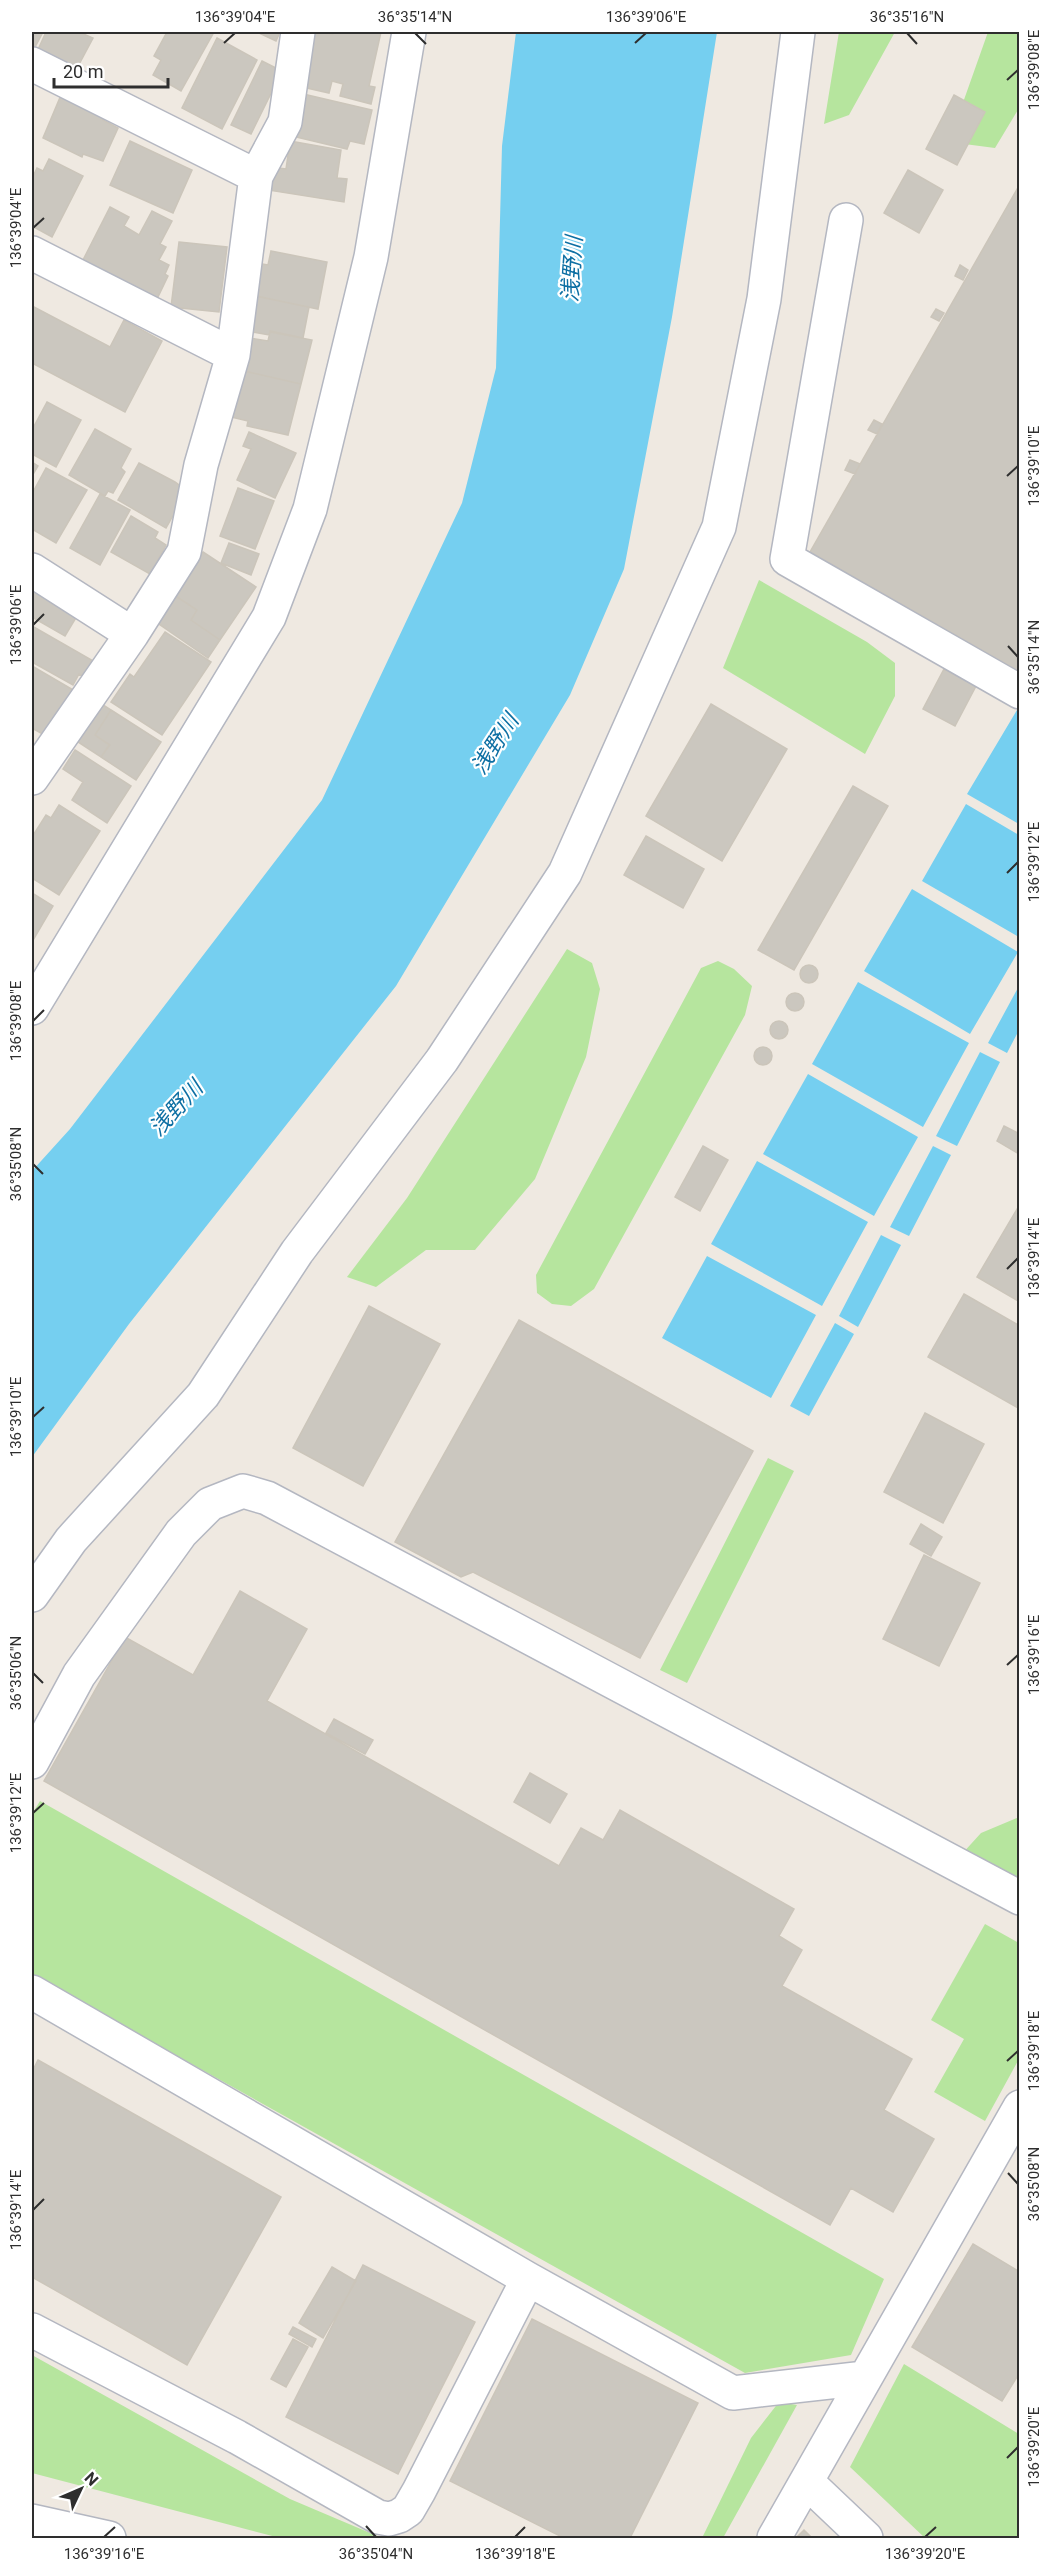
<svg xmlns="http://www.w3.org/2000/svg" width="1051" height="2570" font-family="Roboto,'Noto Sans JP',sans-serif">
<rect width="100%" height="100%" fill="#efe9e1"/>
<path fill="#b6e59e" d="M839,32H895L849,115L824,124Z
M988,32H1019V108L995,148L949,142Z
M759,580L867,642L895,663V696L865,754L723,668Z
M567,949L592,963L600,989L586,1057L535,1179L475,1250H426L376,1287L347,1277L407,1198Z
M718,961L734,969L752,986L745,1015L594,1289L571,1306L552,1304L537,1293L536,1275L701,968Z
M768,1458L794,1471L687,1683L660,1670Z
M40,1801L884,2279L851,2355L745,2373L32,1975V1814Z
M1019,1817V1885L961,1855L981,1833Z
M985,1924L1019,1943V2059L985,2121L934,2092L964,2039L931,2020Z
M32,2355L290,2499L382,2538H280L32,2473Z
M904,2364L1019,2434V2538H925L850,2467Z
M779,2402L797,2405L723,2538H702L751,2438Z"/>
<path fill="#75cff0" d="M516,32H717L672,317L624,569L570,695L396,986L129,1324L32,1457V1171L70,1129L322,800L462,503L496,368L502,146Z
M1017,710L1020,712L1019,824L967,794Z
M966,804L1019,835V937L922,881Z
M912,889L1018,952L970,1034L864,971Z
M858,982L969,1043L923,1127L812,1064Z
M1019,986V1030L1007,1053L988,1043Z
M980,1052L1000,1062L957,1146L936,1136Z
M808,1074L918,1137L874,1216L763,1154Z
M933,1146L951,1155L909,1236L890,1227Z
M757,1161L868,1222L822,1306L711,1244Z
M881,1235L901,1245L858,1327L839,1316Z
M707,1256L816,1315L771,1398L662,1338Z
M835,1323L854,1334L809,1416L790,1406Z"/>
<path fill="#cbc7bf" stroke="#cbc5ba" stroke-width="1.5" d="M32,32H43L34,49L32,48Z
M46,32H79L93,38L76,70L37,52Z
M167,32H214L181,91L153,75L161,60L154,56Z
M257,32H280L276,41Z
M313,32L333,34L334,32H381L369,86L375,87L371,104L340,96L343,84L332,81L329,93L302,87Z
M217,38L257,60L222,129L182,108Z
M262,61L282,71L251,134L231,125Z
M299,93L372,110L364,144L350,141L347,149L296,137L301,115Z
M61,95L103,115V120L118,128L103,161L83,154L82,157L43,138Z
M954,95L985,112L957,165L926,149Z
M130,141L192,170L173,213L110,185Z
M290,141L341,150L337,178L347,179L344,202L268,190L272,167L286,169Z
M49,159L83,176L52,237L32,226V179L37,168L43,171Z
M908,170L943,190L919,233L884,213Z
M1020,184V672L810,552Z
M110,207L129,217L124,226L139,235L152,211L172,221L160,244L166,247L159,260L169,265L165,274L168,276L157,299L83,260Z
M179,242L227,247L219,312L171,307Z
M271,251L327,262L318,309L251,295L257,263L268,265Z
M960,265L968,270L963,280L955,276Z
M255,296L309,307L303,338L270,331L269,335L252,332Z
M32,306L110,347L124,320L162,341L125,412L32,363Z
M936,309L944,313L939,321L931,317Z
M270,332L312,340L301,384L244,371L250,338L268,341Z
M244,371L301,384L288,435L247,426L248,421L227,416Z
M47,402L81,420L56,467L32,454V430Z
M874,420L882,424L877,434L868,430Z
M95,429L131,449L121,468L125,472L113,493L108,491L105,496L69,475Z
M249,432L296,453L275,498L237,480L251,449L243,446Z
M850,460L860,464L855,474L845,470Z
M32,462L38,466L32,476Z
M139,463L175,482L187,491L166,528L118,500Z
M46,468L87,490L56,543L32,529V494Z
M238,488L274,501L255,549L220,536Z
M100,494L130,510L100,565L70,548Z
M131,516L158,532L155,538L166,545L150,574L111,552Z
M229,543L259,554L251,575L221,563Z
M203,552L256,587L220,640L191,620L197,610L174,595Z
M32,590L77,616L65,636L32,617Z
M174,595L197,610L191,620L220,640L208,658L156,622Z
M32,626L95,662L86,678L79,674L73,685L32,662Z
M165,632L211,662L162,735L111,702L130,674L134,677Z
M32,666L75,691L46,736L32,728Z
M944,669L976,686L955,726L923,709Z
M100,703L111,710L95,735L109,745L101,757L75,740Z
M711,704L787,749L722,861L646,816Z
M111,710L161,742L136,780L101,757L110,745L95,735Z
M75,750L131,786L107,823L72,800L83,782L63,769Z
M853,786L888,806L794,970L758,950Z
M59,805L100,831L59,895L32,878V837L46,815L51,818Z
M646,836L704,869L683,908L624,875Z
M32,893L53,906L32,942Z
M800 974a9 9 0 1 1 18 0a9 9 0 1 1-18 0Z
M786 1002a9 9 0 1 1 18 0a9 9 0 1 1-18 0Z
M770 1030a9 9 0 1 1 18 0a9 9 0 1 1-18 0Z
M754 1056a9 9 0 1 1 18 0a9 9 0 1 1-18 0Z
M1004,1126L1020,1134L1019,1154L997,1141Z
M703,1146L728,1160L700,1211L675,1197Z
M1020,1204V1302L977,1277Z
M964,1294L1020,1326V1409L928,1357Z
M369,1306L440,1344L363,1486L293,1448Z
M519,1320L753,1451L640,1658L473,1572L461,1577L395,1542Z
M925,1413L984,1444L943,1523L884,1492Z
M921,1524L942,1537L931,1556L910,1544Z
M924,1555L980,1583L939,1666L883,1639Z
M240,1591L307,1629L267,1701L559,1866L581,1828L603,1840L620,1810L794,1909L779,1936L802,1950L782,1986L912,2059L884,2110L934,2139L893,2212L851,2188L830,2225L44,1781L125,1637L193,1675Z
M334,1719L373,1740L365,1754L326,1733Z
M530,1773L567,1794L550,1823L514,1802Z
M38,2060L281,2197L187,2365L32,2277V2072Z
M973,2244L1020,2272V2372L1002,2401L912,2347Z
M363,2265L475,2322L398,2474L286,2417Z
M332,2267L356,2281L323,2338L299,2323Z
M532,2319L698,2403L630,2538H564L450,2481Z
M293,2327L316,2339L312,2347L289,2334Z
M293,2339L308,2347L286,2387L271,2379Z
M804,2530L812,2538H796Z"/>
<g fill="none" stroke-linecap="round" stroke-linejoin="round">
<g stroke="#b4b7c1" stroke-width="36">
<path id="minor" d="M32,64L256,176
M846,220L787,559L1020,692
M32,253L233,355
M32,570L132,634
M32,778L132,634L184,552L201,465L233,355L256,176L285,122L298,32
M32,1008L269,617L310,509L371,257L409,32
M32,1595L71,1540L203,1395L297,1252L442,1060L565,873L719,527L764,299L798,32
M32,1762L79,1675L181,1533L210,1504L243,1491L267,1498L1020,1898
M32,1992L528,2279L733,2393L865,2378
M32,2330L237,2437L378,2517L389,2519L399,2516L408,2510L419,2491L528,2279
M807,2482L866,2538
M32,2521L109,2538
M774,2538L1020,2107"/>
</g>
<use href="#minor" stroke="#fff" stroke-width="33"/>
</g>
<path fill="none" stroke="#2e2e2e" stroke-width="2" d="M415,33L426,44M907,33L917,44M224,43L235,33M635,43L646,33M1007,80L1018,70M33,228L44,218M1007,476L1018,466M33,625L44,614M1008,646L1018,657M1007,873L1018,862M33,1021L44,1010M33,1164L43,1174M1007,1269L1018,1258M33,1417L44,1407M1007,1665L1018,1655M33,1673L43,1683M33,1813L44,1803M1007,2061L1018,2051M1008,2173L1018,2184M33,2210L44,2199M1007,2458L1018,2447M366,2526L376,2537M104,2537L115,2527M515,2537L525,2527M925,2537L936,2527"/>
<g text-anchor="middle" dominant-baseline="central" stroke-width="4.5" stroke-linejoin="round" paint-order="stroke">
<g font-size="22" font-style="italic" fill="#0d6fa3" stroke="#fff">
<text transform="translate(572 269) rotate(-86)">浅野川</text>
<text transform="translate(495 744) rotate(-57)">浅野川</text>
<text transform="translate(176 1108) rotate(-47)">浅野川</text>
</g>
</g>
<rect width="1051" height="2570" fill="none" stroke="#ffffff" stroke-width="66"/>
<g transform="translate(81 2489) rotate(46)" stroke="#ffffff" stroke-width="4.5" paint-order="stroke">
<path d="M0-4.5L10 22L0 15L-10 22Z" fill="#2e2e2e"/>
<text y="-9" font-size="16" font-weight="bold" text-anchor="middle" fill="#2e2e2e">N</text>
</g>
<path d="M54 78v9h114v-9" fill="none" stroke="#2e2e2e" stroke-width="3"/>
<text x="63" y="78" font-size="18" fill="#2e2e2e" stroke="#ffffff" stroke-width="4.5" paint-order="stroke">20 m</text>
<rect x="33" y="33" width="985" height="2504" fill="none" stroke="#2e2e2e" stroke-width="2"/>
<g font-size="15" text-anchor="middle" fill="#2e2e2e">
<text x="235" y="22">136°39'04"E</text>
<text x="415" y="22">36°35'14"N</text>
<text x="646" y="22">136°39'06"E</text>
<text x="907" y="22">36°35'16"N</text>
<text transform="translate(1034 70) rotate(-90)" y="5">136°39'08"E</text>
<text transform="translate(16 228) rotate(-90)" y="5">136°39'04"E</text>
<text transform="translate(1034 466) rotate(-90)" y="5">136°39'10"E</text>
<text transform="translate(16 625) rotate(-90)" y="5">136°39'06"E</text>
<text transform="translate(1034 657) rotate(-90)" y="5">36°35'14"N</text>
<text transform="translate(1034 862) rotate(-90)" y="5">136°39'12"E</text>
<text transform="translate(16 1021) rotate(-90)" y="5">136°39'08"E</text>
<text transform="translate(16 1164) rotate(-90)" y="5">36°35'08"N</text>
<text transform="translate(1034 1258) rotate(-90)" y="5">136°39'14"E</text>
<text transform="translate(16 1417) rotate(-90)" y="5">136°39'10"E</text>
<text transform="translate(1034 1655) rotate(-90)" y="5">136°39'16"E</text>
<text transform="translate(16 1673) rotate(-90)" y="5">36°35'06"N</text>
<text transform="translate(16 1813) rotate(-90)" y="5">136°39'12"E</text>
<text transform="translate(1034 2051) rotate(-90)" y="5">136°39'18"E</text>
<text transform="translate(1034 2184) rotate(-90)" y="5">36°35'08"N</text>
<text transform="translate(16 2210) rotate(-90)" y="5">136°39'14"E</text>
<text transform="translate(1034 2447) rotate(-90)" y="5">136°39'20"E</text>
<text x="104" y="2559">136°39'16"E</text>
<text x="376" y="2559">36°35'04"N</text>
<text x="515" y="2559">136°39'18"E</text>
<text x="925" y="2559">136°39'20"E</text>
</g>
</svg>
